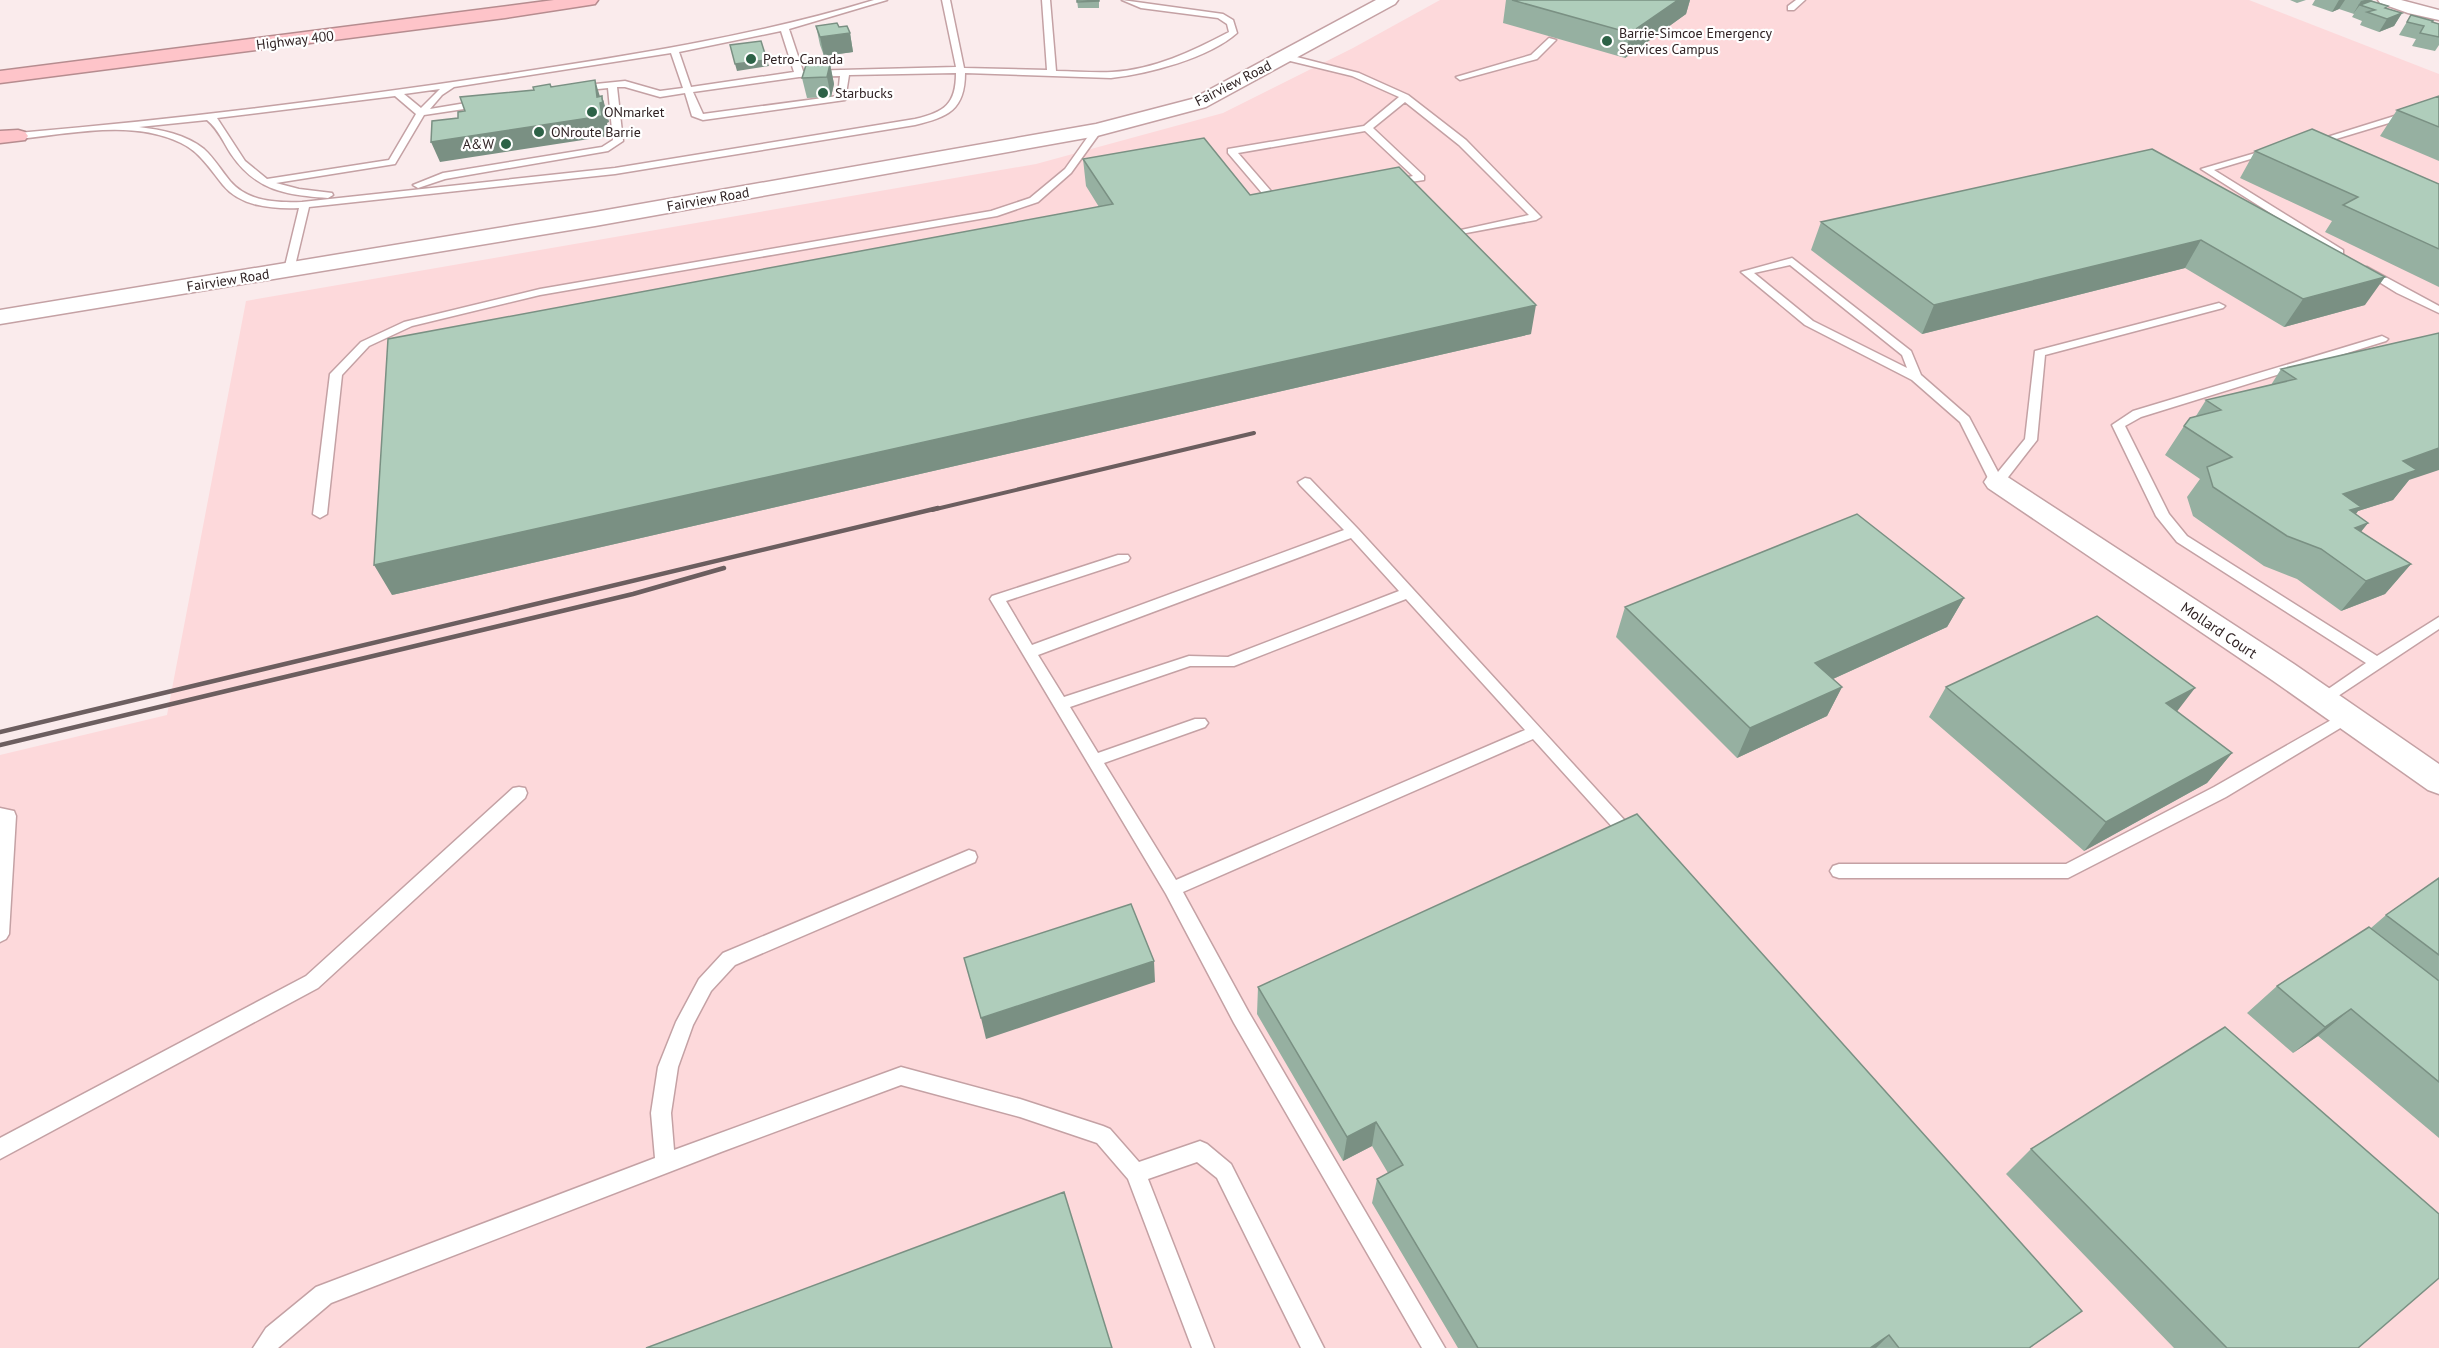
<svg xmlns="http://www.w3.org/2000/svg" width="2439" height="1348" font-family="'PT Sans',sans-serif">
<rect width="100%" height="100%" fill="#faebec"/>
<path fill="#fdd9db" d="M1440,0H2249L2439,74V1348H0V755L167,715L246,301L1036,164L1223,113L1353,48Z"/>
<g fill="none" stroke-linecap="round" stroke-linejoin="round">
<g stroke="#c4a1a4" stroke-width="3">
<path id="lane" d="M874,0H887L789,29L803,71L956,67L942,0H950L964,68L1047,70L1042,0H1050L1056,71C1075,71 1093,73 1112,72C1153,70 1193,51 1229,32L1227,24L1218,18L1141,8L1122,0L1223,14L1233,20L1237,33C1209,58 1148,74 1111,78L965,73C965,110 948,117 915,125L615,174L309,207L294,270L289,273L284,270L299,208C273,209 241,207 223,185C210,169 200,152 181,143C132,119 70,134 18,139L13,136L18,133C180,119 340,99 501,75C627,56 752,37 874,0ZM781,31L794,72L691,87L679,52ZM671,53L683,88L660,91L625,81L576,86V90L579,91L608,88L613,140L602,147L443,173L413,185L418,188L445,179L608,151L623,141L617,87H625L660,97L685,93L692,116L703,120L845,100L849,75L956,73C956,104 945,112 915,119L615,168L302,202C277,203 248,202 230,181C221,170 214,158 204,149C185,134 162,130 139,127L207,120C219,130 223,142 231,154C256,191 286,195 328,198L333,195L332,193L299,189L276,183L395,164L424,115L484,106L489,103L484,100L430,109L442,95L454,87ZM840,76L838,96L703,114L693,92L799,77ZM440,89L421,108L404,94ZM395,96L416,114L389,160L267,179L245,161L217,118Z
M1796,0H1805L1794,10H1788V6Z
M1549,38L1556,40L1537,59L1460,80L1456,77L1531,55Z
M1285,54L1359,73L1408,95L1466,140L1541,217L1536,220L1461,234V230L1529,215L1459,145L1405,102L1373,128L1424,176V180L1389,185V181L1413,176L1365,131L1238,153L1283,205L1274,207L1228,153V149L1364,126L1399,97L1352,76L1282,59V55Z
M2433,104L2439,106V113L2432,110L2316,145L2308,143Z
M1097,127L1102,130L1071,173L1038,202L997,216L540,295L412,326L369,346L342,375L327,514L320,518L313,514L330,374L361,342L404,322L540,289L991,211L1030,198L1065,169L1094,128Z
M2269,149L2277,151L2214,170L2343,250V254H2335L2201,169Z
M1792,258L1911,351L1921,375L1969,417L1998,472L2025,439L2035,351L2219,303L2225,306L2223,308L2045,355L2037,440L2002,485L1997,486L1990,482L1960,422L1912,380L1805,325L1741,272ZM1790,265L1902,355L1907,368L1813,321L1754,273Z
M2367,267L2439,306V313L2397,293L2363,272V268Z
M2382,336L2388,339L2386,341L2141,417L2125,426L2169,514L2187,536L2377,656L2439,617V629L2323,706L2318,704L2315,700L2318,696L2366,663L2177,542L2156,516L2112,425L2133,411Z
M1305,478L1310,479L1358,529L1639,836L1637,841L1631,843L1625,841L1533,739L1183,892L1248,1011L1445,1348H1422L1234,1023L1166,894L990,599L992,596L1118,555H1128L1130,558L1128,561L1006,601L1032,645L1344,530L1300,485L1298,482ZM1351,538L1399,591L1228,657L1189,656L1064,697L1038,655ZM1406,599L1525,730L1176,880L1104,763L1205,727L1208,723L1205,719H1195L1098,753L1070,707L1190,666H1234Z
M2347,711L2352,713L2355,717L2352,721L2226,797L2068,878H1839L1833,876L1830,871L1833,866L1839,864H2066L2214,787Z
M519,787L525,788L527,793L525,798L318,988L0,1159V1138L306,976L513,788Z
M0,808L14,811L16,816L9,934L6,939L0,942Z
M969,850L975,852L977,857L975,862L735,965L711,991L693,1025L678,1067L671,1113L674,1150L901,1067L1020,1099L1103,1126L1110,1129L1139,1162L1200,1141L1207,1144L1231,1164L1324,1348H1301L1217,1178L1197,1162L1148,1179L1214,1348H1192L1128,1179L1097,1143L1020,1117L901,1085L721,1152L331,1303L278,1348H253L266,1328L316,1287L655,1158L651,1113L658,1067L676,1022L699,979L723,953Z"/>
</g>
<g stroke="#c4a1a4" stroke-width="3">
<path id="street" d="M2378,0H2401L2439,10V20L2408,13L2380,3Z
M1997,474L2006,476L2294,664L2439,764V794L2428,790L2272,680L1988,488L1984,482L1988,476Z"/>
</g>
<g stroke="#c4a1a4" stroke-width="3">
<path id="secondary" d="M1376,0H1398L1395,4L1206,107L1097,136L595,226L0,324V310L595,212L1096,124L1192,99Z"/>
</g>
<g stroke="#b68c8f" stroke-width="3">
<path id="highway" d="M554,0H598L595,4L589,5L505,18L0,83V71Z
M18,130L25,132L28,136L25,140L0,143V131Z"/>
</g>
<use href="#lane" fill="#fff" fill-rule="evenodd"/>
<use href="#street" fill="#fff" fill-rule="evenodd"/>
<use href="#secondary" fill="#fff" fill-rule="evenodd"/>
<use href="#highway" fill="#fec4c9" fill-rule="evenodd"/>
<path stroke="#6c5e5f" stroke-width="4" d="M932,510L1254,433"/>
<path stroke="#6c5e5f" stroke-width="4.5" d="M0,732L938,508
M0,745L633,594L724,568"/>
</g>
<path fill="#96b0a1" d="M1077,0H1099V8H1078Z
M1506,0H1690L1686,14L1625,58L1503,23Z
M2290,0H2306L2297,3Z
M2315,0H2371L2387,8L2402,13L2394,26L2379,32L2360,25L2362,21L2352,17L2354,14L2339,9L2332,12L2312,5Z
M2411,15L2439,24V45L2435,51L2412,46L2416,39L2399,35Z
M816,26L850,33L853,52L824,56L820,45Z
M830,64L834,84L831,97L807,98L802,78Z
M2439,96V161L2380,136L2397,110Z
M2152,149L2365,305L2284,327L2185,268L1922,334L1811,250L1821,222Z
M2255,151L2439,184V287L2325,232L2332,221L2240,178Z
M1083,159L1250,195L1531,334L392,595L1099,207L1086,186Z
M2439,333L2409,480L2393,500L2358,511L2356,514L2368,523L2361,532L2411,564L2385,594L2341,611L2297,579L2264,566L2193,516L2187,497L2200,479L2165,455L2184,426L2196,416L2206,400L2271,385L2281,369Z
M1964,598L1947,627L1833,679L1842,687L1827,716L1737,758L1616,637L1625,607Z
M1946,687L2177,712L2232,753L2207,783L2084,851L1929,717Z
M2439,878V1138L2318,1036L2293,1053L2247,1013L2277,986L2371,928L2386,915Z
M1258,987L2082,1311L2030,1348H1458L1372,1203L1377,1179L1388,1173L1372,1146L1343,1161L1257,1014Z
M2031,1149L2358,1348H2174L2006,1174Z"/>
<path fill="#7a9083" d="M1678,0H1690L1686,14L1625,58L1630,33Z
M2339,0H2345L2339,9L2332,12Z
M2365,0H2371L2367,7L2360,5L2353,14L2361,1Z
M2402,13L2394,26L2379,32L2387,19Z
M850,33L853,52L824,56L820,37Z
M767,60L769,66L737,71L735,64Z
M830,64L834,84L831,97L827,77Z
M595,80L601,100L602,96L608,116L609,122L607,123L609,136L440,162L431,142L597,97Z
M2201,240L2185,268L1922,334L1934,305Z
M2385,277L2365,305L2284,327L2303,299Z
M1536,305L1531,334L392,595L374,565Z
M2439,448V470L2409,480L2393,500L2358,511L2338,537L2343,494L2403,461Z
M2368,523L2344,552L2331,557L2355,528Z
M2411,564L2385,594L2341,611L2366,581Z
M1964,598L1947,627L1802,693L1815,663Z
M1842,687L1827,716L1737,758L1750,728Z
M2195,688L2172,718L2166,703Z
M2232,753L2207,783L2084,851L2106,822Z
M1154,961L1155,982L986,1039L981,1018Z
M2351,1009L2318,1036L2293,1053L2325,1027Z
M1376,1122L1372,1146L1343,1161L1347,1137Z
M1889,1335L1876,1348H1870Z"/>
<path fill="#afcdbb" stroke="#7a9083" stroke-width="1.5" d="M1077,0H1099V1L1077,2Z
M1512,0H1678L1630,33Z
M2371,1L2388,6L2385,8L2402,13L2387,19L2367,12L2375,10L2360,5Z
M2411,15L2433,21L2432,22L2439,24V37L2420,33L2424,26L2407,22Z
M837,23L839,27L847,26L850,33L820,37L816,26Z
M761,41L767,60L735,64L730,45Z
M830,64L827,77L802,78L806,65Z
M595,80L597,97L602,96V99L603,102L600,103L602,116L431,142L432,121L458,118V112L465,111L460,97L534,90L533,87L550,84L551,87Z
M2439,96V127L2397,110Z
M2312,129L2439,184V249L2343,205L2358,197L2255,151Z
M1204,138L1250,195L1399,167L1536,305L374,565L388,339L1113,204L1083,159Z
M2152,149L2385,277L2303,299L2201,240L1934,305L1821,222Z
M2439,333V448L2403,461L2417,470L2343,494L2361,507L2350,510L2368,523L2355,528L2411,564L2366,581L2321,549L2287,536L2213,487L2207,467L2232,457L2184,426L2190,418L2221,410L2206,400L2296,379L2281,369Z
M1857,514L1964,598L1815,663L1842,687L1750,728L1625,607Z
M2097,616L2195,688L2166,703L2232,753L2106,822L1946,687Z
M1637,814L2082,1311L2029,1348H1899L1889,1335L1870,1348H1478L1377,1179L1403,1165L1376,1122L1347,1137L1258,987Z
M2439,878V955L2386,915Z
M1131,904L1154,961L981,1018L964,958Z
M2369,927L2439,981V1082L2351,1009L2325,1027L2277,986Z
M2225,1027L2439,1214V1278L2358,1348H2227L2031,1149Z
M1064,1192L1112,1348H646Z"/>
<g fill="#2d6247" stroke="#fff" stroke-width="2">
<circle cx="1607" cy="41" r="6"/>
<circle cx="751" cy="59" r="6"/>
<circle cx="823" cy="93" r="6"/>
<circle cx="592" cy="112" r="6"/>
<circle cx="539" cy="132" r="6"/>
<circle cx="506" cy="144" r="6"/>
</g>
<g text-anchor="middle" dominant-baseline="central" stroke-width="4.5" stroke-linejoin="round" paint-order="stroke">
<g font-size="14" fill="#302324" stroke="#fff" text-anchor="start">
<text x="1619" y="33">Barrie-Simcoe Emergency<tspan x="1619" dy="16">Services Campus</tspan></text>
<text x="763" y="59">Petro-Canada</text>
<text x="835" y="93">Starbucks</text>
<text x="604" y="112">ONmarket</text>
<text x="551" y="132">ONroute Barrie</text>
<text x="494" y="144" text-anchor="end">A&amp;W</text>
</g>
<g font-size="14" fill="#302324" stroke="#fff">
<text transform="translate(295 40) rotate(-7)">Highway 400</text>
<text transform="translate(1233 83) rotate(-27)">Fairview Road</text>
<text transform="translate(708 199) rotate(-10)">Fairview Road</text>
<text transform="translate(228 280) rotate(-9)">Fairview Road</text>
</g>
<g font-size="15" fill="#302324" stroke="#fff">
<text transform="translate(2219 630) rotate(34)">Mollard Court</text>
</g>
</g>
</svg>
